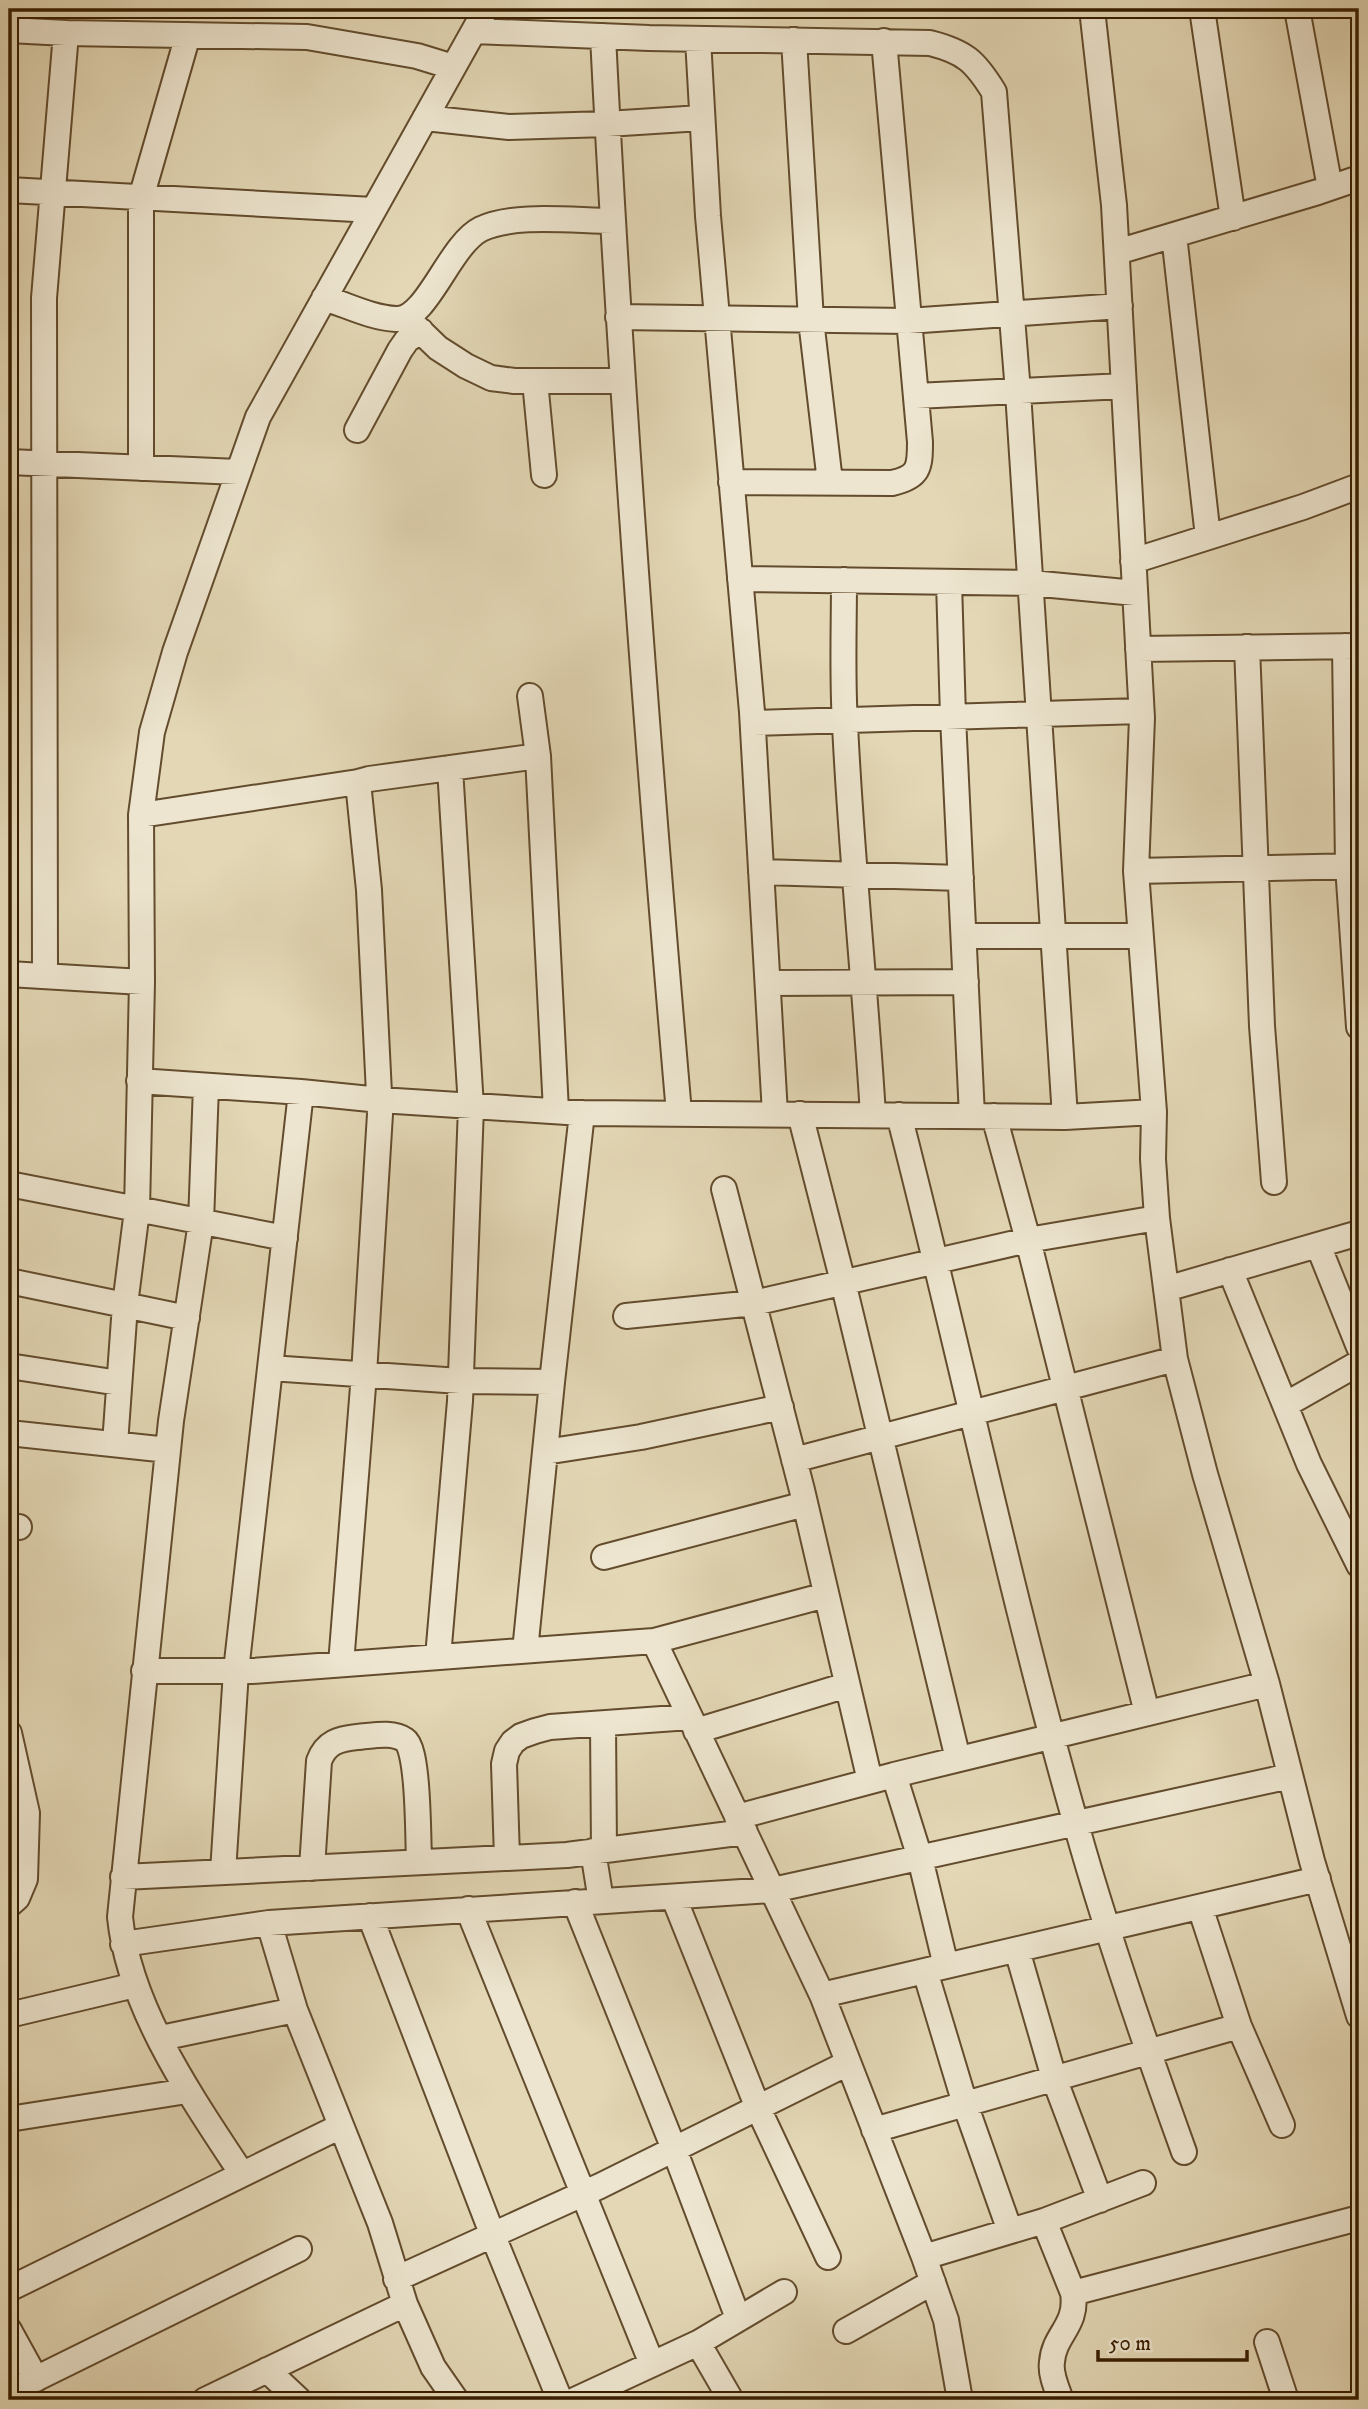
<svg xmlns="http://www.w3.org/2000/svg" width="1368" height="2409" font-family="'IM FELL DW Pica',serif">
<rect width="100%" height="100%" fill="#e3d7b5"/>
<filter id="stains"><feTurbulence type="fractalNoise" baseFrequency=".00286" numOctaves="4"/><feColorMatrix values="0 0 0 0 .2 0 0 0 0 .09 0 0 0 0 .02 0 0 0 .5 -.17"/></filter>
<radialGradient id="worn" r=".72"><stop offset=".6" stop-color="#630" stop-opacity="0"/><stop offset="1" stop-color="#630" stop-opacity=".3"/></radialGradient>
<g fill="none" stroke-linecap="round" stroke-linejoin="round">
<g stroke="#634c2d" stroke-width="28">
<path id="minor" d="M1092,9L1114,205L1142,718L1136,871L1154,1112L1153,1159L1157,1218L1175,1359L1205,1474L1267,1684L1312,1861L1359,2016
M1202,9L1233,218
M1297,9L1330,188
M9,30L66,33L307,37L417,56L453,67
M474,31L649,38L930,43C965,52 975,61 994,92L1018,392L1065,1117
M603,36C621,396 648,755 679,1113
M698,39L708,216L752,712L775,1114
M794,40L811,320L830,482
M425,118L509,127L607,124L701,118
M9,190L373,210
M1174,235L1208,537
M1117,252L1318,192L1359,178
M324,298C347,305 372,318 396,319C427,321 449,245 481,229C514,213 575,221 613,221
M618,317L908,321L1120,306
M407,318L438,348L466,366L491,378L514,381H622
M535,381L544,475
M916,396L1124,386
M357,430L400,350L407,340L421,331
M9,462L238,472
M141,468V198L188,35
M731,482L892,483C919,477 920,468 920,442L884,41
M1133,561L1303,507L1359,486
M740,579L1031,583L1135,593
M844,580C844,628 842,676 845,724C851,854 865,984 873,1115
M949,582L953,717L972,1116
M1345,646L1348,866L1359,1027
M1247,647L1262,1026L1274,1182
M1138,649L1359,646
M530,696L538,756L556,1111
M753,723L1141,711
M141,815L358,782L369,779L538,756
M1136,871L1359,866
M761,872L961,878
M964,936H1140
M9,974L142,982
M45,976L44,298L66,33
M768,983L966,982
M139,1081L301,1092L380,1100L582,1113L1065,1117L1154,1112
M206,1086L201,1222L171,1421L120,1917C129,2008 192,2098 242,2174
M800,1114L843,1282L958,1759
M899,1115C960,1351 1009,1590 1076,1824C1107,1935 1145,2044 1184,2152
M994,1116L1028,1240L1147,1713
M9,1184L285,1238
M724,1189L802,1490L870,1781
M1318,1245L1359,1347
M1230,1270L1309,1464L1359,1565
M9,1281L187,1318
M1166,1289L1359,1233
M626,1316L754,1303L1028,1240L1157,1218
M9,1366L119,1383
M270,1368L460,1381L552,1382
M1285,1405L1359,1363
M9,1433L168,1450
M115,1444L125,1305L137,1210L142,982L141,815L152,732L175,652L258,417L486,9
M545,1452L641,1437L781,1407
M794,1460L1175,1359
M9,1527H19
M604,1557L805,1504
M654,1641L822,1995L924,2257L946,2320L960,2400
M525,1651L552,1382L582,1113
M438,1657L460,1401L471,1107L450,768
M341,1664L364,1374L380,1114L369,890L358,782
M144,1671H252L654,1641L826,1595
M603,1724L604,1850
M696,1731L847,1685
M9,1733L27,1813L25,1879L17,1898L9,1905
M894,1775L920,1858L946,1966
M737,1817L894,1775L1267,1684
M593,1851L601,1901
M507,1858L504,1764L507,1751L513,1742L521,1736L535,1731L550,1727L690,1717
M312,1868L319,1761C326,1742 339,1739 357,1737C372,1736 392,1731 405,1740C419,1749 418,1842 419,1862
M223,1872L236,1671L301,1092
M123,1877L567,1855L745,1832
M674,1898L758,2108L828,2257
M575,1902L674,2149L738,2318
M1200,1907L1239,2026L1282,2125
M468,1909L652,2364
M370,1916L493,2236L560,2400
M269,1923L295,2010L380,2223L405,2304L433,2367L456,2400
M123,1944L269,1923L773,1890L1290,1776
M1017,1950L1054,2078L1100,2200
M925,1971L965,2104L1010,2231
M822,1995L1318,1879
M9,2015L135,1985
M161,2038L295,2010
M9,2119L187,2091
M874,2130L1239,2026
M1044,2221L1073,2293C1078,2326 1054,2334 1052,2362C1050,2374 1057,2389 1061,2400
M924,2257L1044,2221L1143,2183
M396,2279L600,2186L848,2063
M9,2289L341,2126
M1073,2293L1359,2218
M9,2330L36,2379
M846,2331L933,2282
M1267,2342L1286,2400
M698,2343L731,2400
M267,2370L299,2400
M9,2392L299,2249
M205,2400L405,2304
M575,2400L698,2343L784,2292"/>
</g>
<use href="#minor" stroke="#ede5cf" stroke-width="24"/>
</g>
<rect width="1368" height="2409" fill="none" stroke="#e3d7b5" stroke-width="35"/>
<rect x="10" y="10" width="1347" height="2388" fill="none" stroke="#381e00" stroke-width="3.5"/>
<rect x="18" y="18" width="1333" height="2374" fill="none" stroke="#381e00" stroke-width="2"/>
<path d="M1098 2350v10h149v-10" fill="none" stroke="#381e00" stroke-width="3.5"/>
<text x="1109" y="2350" font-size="21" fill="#381e00" stroke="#ede5cf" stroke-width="5" paint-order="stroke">50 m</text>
<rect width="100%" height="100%" filter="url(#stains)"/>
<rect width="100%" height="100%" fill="url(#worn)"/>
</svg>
